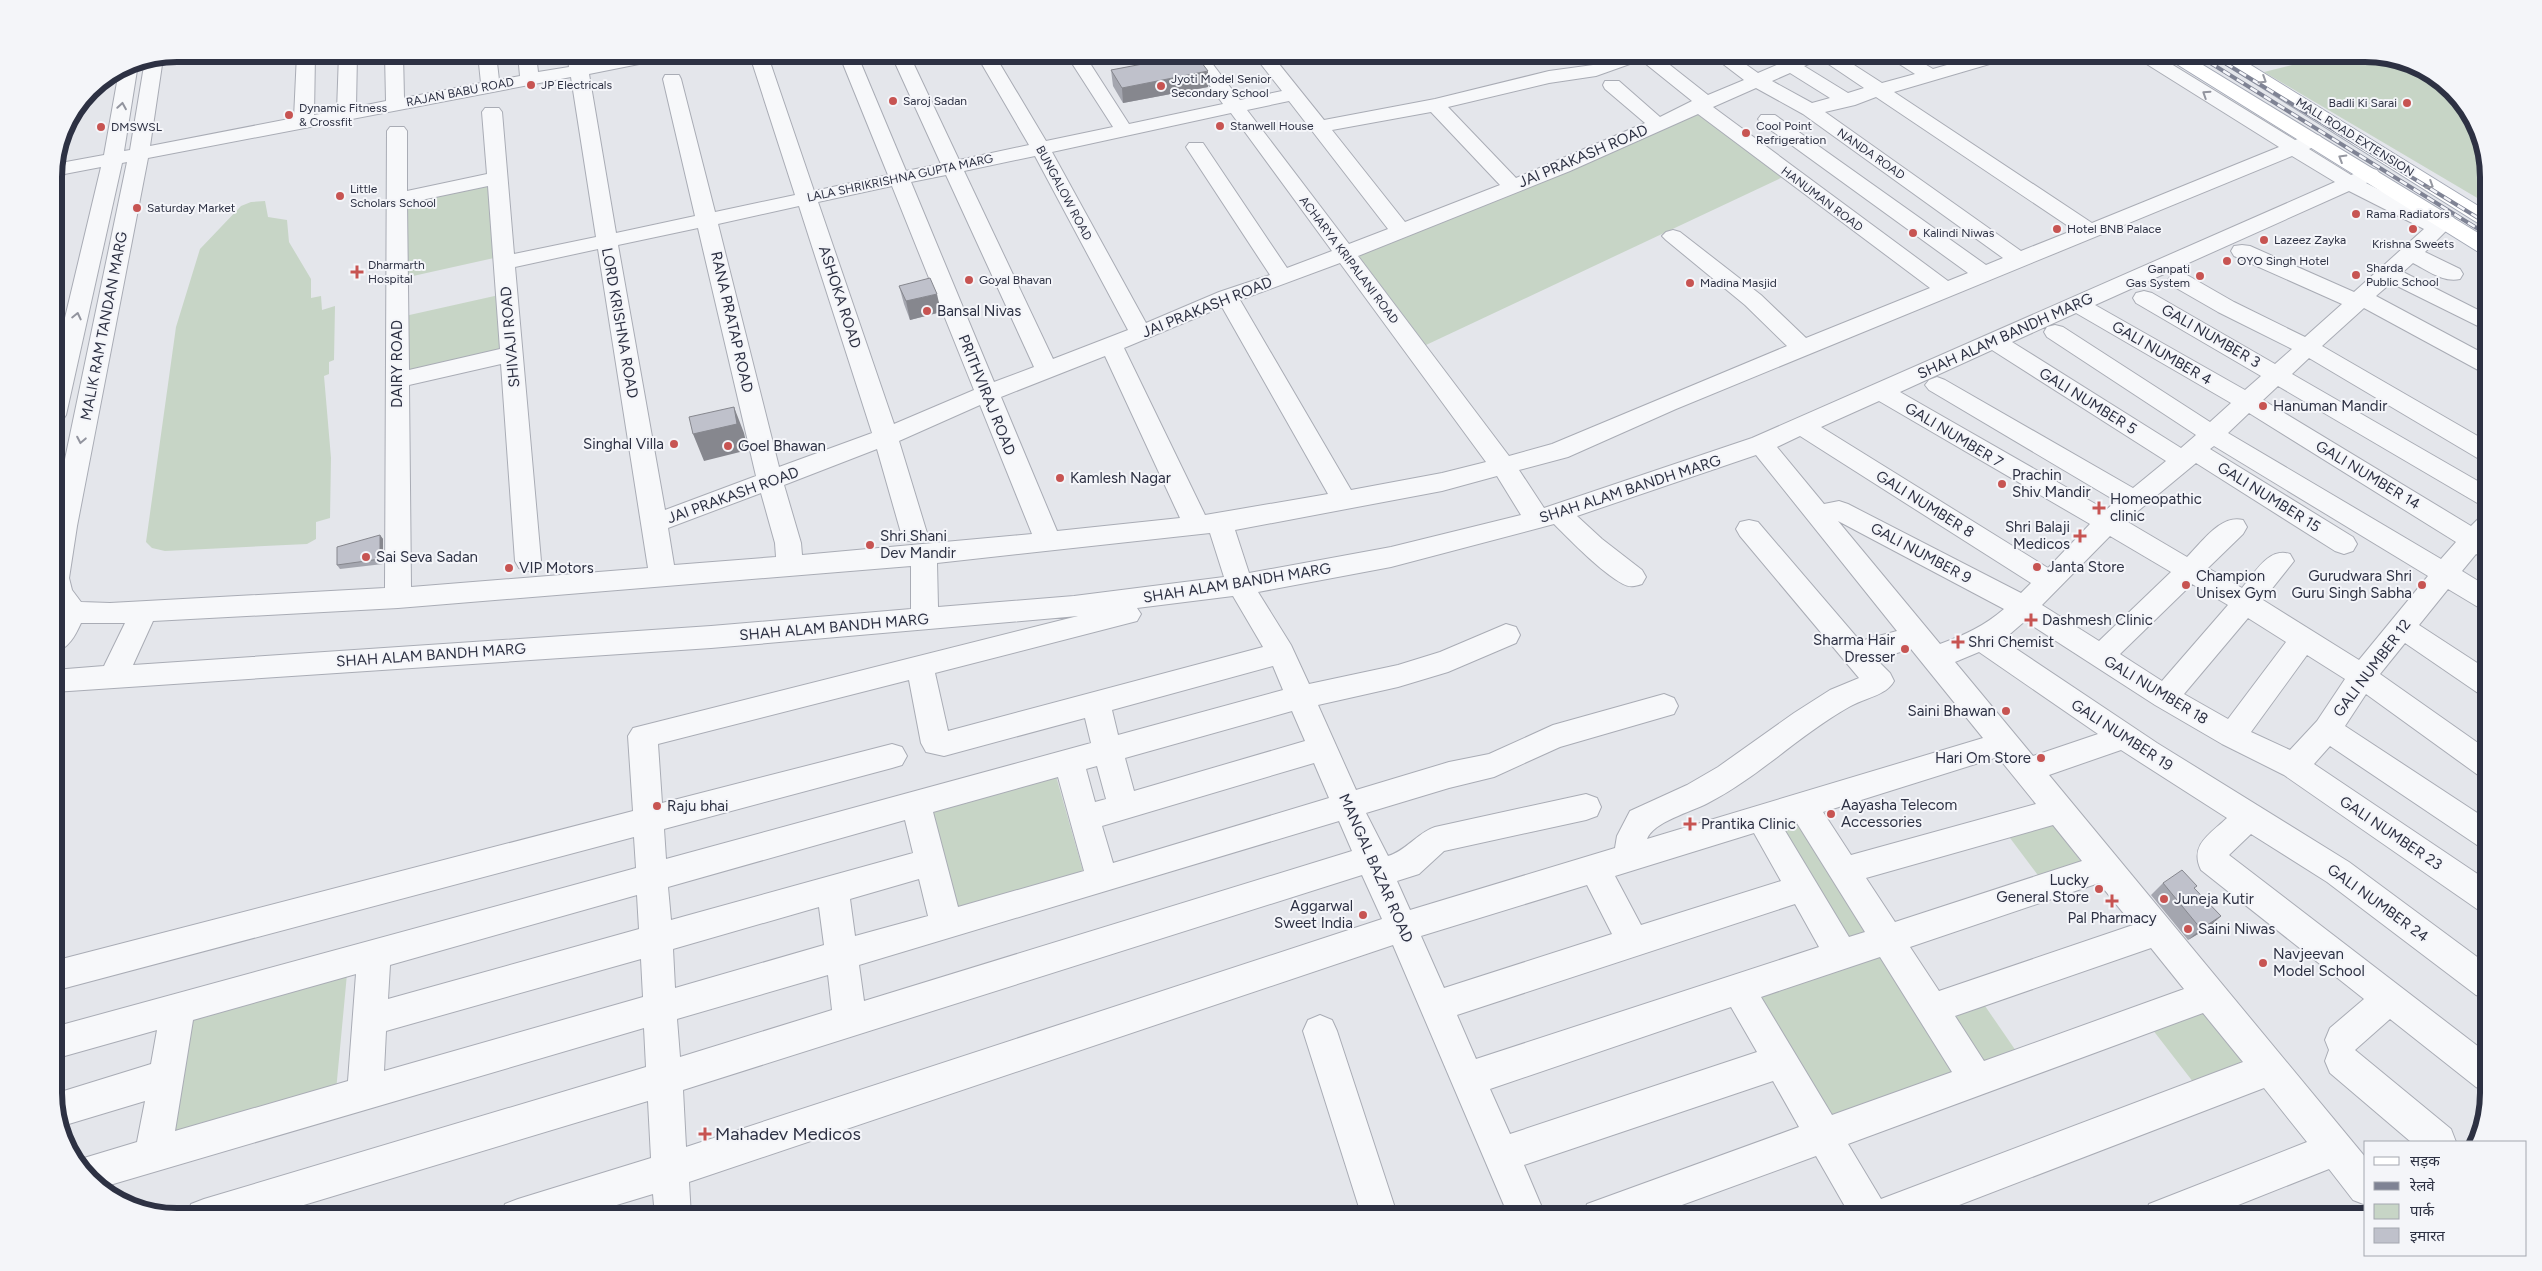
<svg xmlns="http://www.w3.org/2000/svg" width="2542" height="1271" font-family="Figtree,'Noto Sans Devanagari',sans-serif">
<rect width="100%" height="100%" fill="#e4e6eb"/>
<path fill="#c7d5c6" d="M2337,54H2365L2419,66L2467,108L2488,169V195L2479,199L2264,72Z
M1696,113L1783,177L1426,345L1358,255L1524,190Z
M488,184L494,258L404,278L403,200Z
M265,201L268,217L287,220L289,242L311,279V298L321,296L322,310L335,306L334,360L329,362V374L324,376L331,458L330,518L316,522V539L307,544L165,551L152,548L146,542L176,327L200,249L241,206L251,202Z
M499,295L504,352L407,375L405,316Z
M1056,776L1083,871L948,910L926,812Z
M1805,820L1875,935L1844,945L1776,829Z
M2050,821L2083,864L2040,878L2007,834Z
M1884,955L1960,1070L1830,1117L1758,997Z
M347,974L336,1091L168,1139L188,1017Z
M1983,1003L2016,1051L1977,1064L1945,1016Z
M2207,1004L2257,1065L2197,1087L2149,1025Z"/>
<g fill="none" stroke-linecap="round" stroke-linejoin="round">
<g stroke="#a9acb5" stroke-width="2">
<path id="minor" d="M297,54H315L314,115L337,111L339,54H357L356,107L386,101L385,54H403L404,98L481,83L478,54H496L499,80L520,76L518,54H536L538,72L569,67L567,54H585L587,63L637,54H673L670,58L664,59L589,74L616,233L695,216L663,79L665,75H679L681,79L715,212L795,195L752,62L755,58H767L770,62L814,191L888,175L839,54H857L906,171L941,164L891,54H909L959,160L1029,145L976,54H994L1046,141L1113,127L1066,54H1084L1129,124L1223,104L1187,54H1205L1240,100L1282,91L1253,54H1271L1324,120L1435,99L1549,71L1593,65L1624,54H1656L1708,95L1744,80L1710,54H1731L1758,73L1802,54H1837L1882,83L1915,74L1890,58L1887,54H1908L1933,69L1985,54H2013L2010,58L1894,92L2092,223L2279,147L2137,58L2134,54H2155L2295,140L2313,134L2320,136L2323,140L2320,144L2309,149L2351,175L2370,168L2377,170L2380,174L2377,178L2366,183L2436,219L2446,215L2453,217L2456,221L2425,252L2460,269L2463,274L2460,279C2443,283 2427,270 2413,263L2403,272L2488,315V331L2391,283L2376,296L2488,356V374L2480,371L2364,308L2322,346L2488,442V461L2479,459L2309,358L2292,374L2488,487V507L2479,504L2278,386L2263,400L2471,526L2479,518L2488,516V559L2476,554L2462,571L2488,587V610L2478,607L2448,589L2419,625L2488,670V696L2478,693L2405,643L2380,674L2488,750V778L2478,775L2366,694L2345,726L2488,820V849L2477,845L2330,746L2314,764L2488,881V913L2477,909L2284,775L2222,744L2155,705L2025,621L2003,640L2157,743L2349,862L2488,965V999L2476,995L2327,882L2251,834L2229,855L2488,1054V1092L2476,1087L2390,1019L2355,1050L2451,1129L2456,1142H2411L2330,1073L2325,1061L2329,1050L2325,1040L2330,1028L2364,999L2201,870C2189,845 2210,834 2227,818L2121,750L2049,775L2366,1158V1205L2353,1200L2329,1169L2208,1217H2144L2149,1204L2307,1142L2264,1088L1928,1217H1851L1816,1156L1649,1217H1582L1587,1204L1799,1127L1773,1081L1524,1165L1546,1217H1509L1393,945L689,1182L691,1217H655L653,1194L577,1217H500L505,1204L518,1199L651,1158L648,1101L264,1217H186L191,1204L204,1199L646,1067L644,1028L103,1187L74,1161L137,1142L145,1101L62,1126L54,1102V1094L151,1064L157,1030L54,1059V1027L636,868L634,837L54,991V961L633,811L628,736L633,728L1078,616L711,648L54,692V670L104,666L125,623H81C75,636 69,648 54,653C54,644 57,609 54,605V512L127,162L122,163L66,415L62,421L54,423V364L101,167L54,176L55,164L104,155L119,71L137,62L138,64L124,151L130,150L145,60L163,58L150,146L294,118ZM1821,59L1864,88L1848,93L1804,66ZM1641,60L1692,101L1660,117L1619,81H1605L1603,85L1605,89L1645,123L1516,178L1448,107L1549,83L1596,76ZM1790,73L1830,98L1812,103L1772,81ZM571,77L596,237L514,254L502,112L499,108H485L482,112L487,174L407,191V131L404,127H390L387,131L385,588L110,603L81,602L72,590L69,578L77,526L148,158ZM1756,88L1803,114L2003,258L1986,265L1775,115H1761L1758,119L1761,123L1968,273L1948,281L1713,107ZM1876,97L2074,230L2021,251L1825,112L1855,105ZM1289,101L1388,229L1349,244L1247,110ZM1431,112L1500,185L1405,222L1332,130ZM1231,113L1332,251L1287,268L1203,143H1189L1186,147L1270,275L1219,292L1146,323L1052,152ZM1698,114L1930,288L1806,338L1761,295L1680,232L1673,230L1666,232L1662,236L1666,240L1745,305L1787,346L1552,444L1509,456L1358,256L1570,171ZM1035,156L1128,330L1053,359L964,171ZM2292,156L2335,182L1752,438L1544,508L1519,470L1568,457L1676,409ZM946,175L1034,367L994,382L911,182ZM488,186L500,349L409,370L407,203ZM892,186L974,390L894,424L818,202ZM2349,191L2424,229L2354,292L2250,246L2242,245L2234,246L2231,251L2234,256L2342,304L2305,337L2234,302L2187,275L2179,273L2171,275L2168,280L2171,285L2218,312L2292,349L2275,364L2152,293L2144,291L2136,293L2133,298L2136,303L2261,376L2245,390L2095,305ZM799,206L872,433L779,467L718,224ZM698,228L756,476L665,510L618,245ZM598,249L648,568L411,587L409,385L501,364L515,561L519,568L528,571L537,568L541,561L515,267ZM1340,263L1486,462L1442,473L1351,490L1240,300ZM1222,307L1328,494L1205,515L1124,348ZM2076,313L2231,403L2210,422L2063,327L2055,325L2047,327L2044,332L2047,337L2196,435L2181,448L2012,342ZM1992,350L2166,461L2133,488L1945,380L1937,377L1929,380L1925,385L1929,390L2116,501L2106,510L1900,392ZM1105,356L1180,518L1057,531L1001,397ZM1879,401L2090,524L2048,568L1821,427ZM980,405L1032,534L802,555L801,543L784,485L877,449L901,533L905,540L914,542L923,540L927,533L899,441ZM2249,413L2456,542L2441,559L2228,433ZM1800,436L2031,583L2021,593L1848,504L1839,501L1824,504L1777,447ZM2214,446L2428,576L2359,660L2263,600L2294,561L2290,554C2268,547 2255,573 2242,588L2208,568L2243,534L2247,527L2243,520C2221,514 2202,542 2187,557L2126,521L2196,463L2335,551L2344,554L2353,551L2357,544L2353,537L2210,449ZM1756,455L1897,631L1860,641L1758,522L1749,520L1740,522L1736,529L1740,536L1859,678L1830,690L1794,713L1718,767L1687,785L1630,811L1617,836L1615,848L1410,910L1397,881L1419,874L1444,851L1586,820L1597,816L1601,807L1597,798L1586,794L1435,827C1417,833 1406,851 1388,856L1366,813L1449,788L1494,777L1560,747L1674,714L1678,706L1674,698L1664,694L1553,725L1489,754L1449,762L1356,790L1318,705L1398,687L1448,672L1516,643L1520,635L1516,627L1506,624L1440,652L1398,665L1309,684L1291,645L1258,592L1391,567L1554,524C1573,543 1600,571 1623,584C1630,588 1636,586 1642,584L1646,577L1642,570L1602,539L1577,516ZM1497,476L1521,515L1391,547L1249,573L1235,530L1442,491ZM761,493L775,543L776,557L674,565L668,528ZM1838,521L2004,609C1984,626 1965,635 1940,644ZM1210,533L1224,577L1074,596L938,607L937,563ZM2110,536L2171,572L2099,641L2042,605ZM911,566V609L711,626L133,665L153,621L398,608ZM2192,584L2228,605L2162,681L2120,654ZM1233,596L1263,647L948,731L935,673L1137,621L1141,614L1137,608ZM2248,618L2286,642L2228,719L2184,694ZM1911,649L1983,738L1647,839C1653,822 1691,812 1708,803C1759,777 1799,735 1849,707C1864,698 1886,696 1894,681L1890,673L1876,659ZM1979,652L2098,734L2033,756L1955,662ZM2307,655L2345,679L2317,721L2290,750L2251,732ZM1273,666L1283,690L1118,735L1112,710ZM909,680L921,743L926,752L944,756L1085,718L1091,743L666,859L664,829L892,768L902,765L907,756L902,747L892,744L662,803L658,744ZM1292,711L1305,741L1134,791L1125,758ZM1998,757L2036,804L1851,855L1823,812ZM1314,763L1329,798L1113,863L1102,826ZM1097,766L1106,799L1095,802L1086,769ZM1058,777L1084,871L958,907L933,812ZM905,820L913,853L671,920L668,887ZM1795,820L1865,932L1849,937L1781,824ZM1339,821L1352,851L864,1001L859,965ZM2053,825L2082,861L1895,922L1866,878ZM1754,833L1781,881L1641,925L1615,876ZM1362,875L1382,919L686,1147L683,1090ZM919,879L928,916L855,936L850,899ZM2099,883L2133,925L1939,991L1910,947ZM1587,885L1612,934L1444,988L1421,936ZM637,895L639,929L388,999L390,965ZM1795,904L1819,947L1476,1059L1457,1015ZM819,907L824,945L675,988L673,949ZM2151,948L2184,989L1984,1061L1955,1016ZM1880,957L1952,1072L1832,1115L1761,997ZM641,959L643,997L384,1071L386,1031ZM356,974L348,1081L175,1131L193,1020ZM828,975L832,1010L680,1057L677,1019ZM1731,1007L1757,1052L1510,1134L1490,1089ZM2203,1013L2243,1062L1881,1199L1848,1144Z
M1320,1015L1332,1020L1337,1031L1398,1217H1362L1303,1031L1308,1020Z"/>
</g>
<g stroke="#a4a9b6" stroke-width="2">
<path id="major" d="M2164,54H2185L2488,239V254L2480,253L2167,58Z
M2212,54H2233L2488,212V227L2481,225L2215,58Z"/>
</g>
<use href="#minor" fill="#f7f8fa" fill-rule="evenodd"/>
<use href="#major" fill="#fff" fill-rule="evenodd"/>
<g stroke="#7f8394" stroke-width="4">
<path id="rail" d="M2196,54L2488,235
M2212,55L2488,224"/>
</g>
<use href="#rail" stroke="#f4f5f9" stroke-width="2.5" stroke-dasharray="8" stroke-linecap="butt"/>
</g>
<path fill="#a4a6af" d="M1139,54H1191L1208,87L1123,103L1113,86L1111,70L1145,64Z
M899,286L941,312L910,320L904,304Z
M380,535L383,539V564L340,569L337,565Z
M2163,883L2194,888L2221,916L2208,928L2188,940L2151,895Z"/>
<path fill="#86878e" d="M1208,71V87L1123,103L1122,88Z
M937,294L941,312L910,320L906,301Z
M734,407L744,433L748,450L704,461L693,434Z
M380,535L383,539V564L380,559Z
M2221,916L2208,928L2188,940L2201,929Z"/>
<path fill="#bfc1cb" stroke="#86878e" d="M1148,54H1191L1192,55L1195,54L1208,71L1122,88L1111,70L1153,62Z
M930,278L937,294L906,301L899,286Z
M734,407L737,424L693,434L689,417Z
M380,535V559L337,565V547Z
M2182,870L2197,886L2194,888L2221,916L2201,929L2163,883Z"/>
<defs><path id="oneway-chevron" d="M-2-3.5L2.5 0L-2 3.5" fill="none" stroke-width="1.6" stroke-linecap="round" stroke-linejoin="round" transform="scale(1.25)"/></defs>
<g stroke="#9698a1">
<use href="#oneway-chevron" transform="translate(2263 80) rotate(32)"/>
<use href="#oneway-chevron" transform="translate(2342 158) rotate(-149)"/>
<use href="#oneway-chevron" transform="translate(2430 185) rotate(32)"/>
</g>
<g stroke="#92949e">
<use href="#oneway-chevron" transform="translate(2206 94) rotate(-147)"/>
<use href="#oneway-chevron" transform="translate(122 106) rotate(-81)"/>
<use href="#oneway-chevron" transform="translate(77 316) rotate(-77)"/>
<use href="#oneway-chevron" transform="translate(81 440) rotate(101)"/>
</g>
<g fill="#c75452" stroke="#f4f5f9" stroke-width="2">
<circle cx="531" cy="85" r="5"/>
<circle cx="1161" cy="86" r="5"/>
<circle cx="893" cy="101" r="5"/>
<circle cx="2407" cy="103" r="5"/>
<circle cx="289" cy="115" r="5"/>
<circle cx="1220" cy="126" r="5"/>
<circle cx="101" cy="127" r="5"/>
<circle cx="1746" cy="133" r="5"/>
<circle cx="340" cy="196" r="5"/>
<circle cx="137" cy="208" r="5"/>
<circle cx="2356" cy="214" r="5"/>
<circle cx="2057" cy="229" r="5"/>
<circle cx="2413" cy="229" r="5"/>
<circle cx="1913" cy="233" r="5"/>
<circle cx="2264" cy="240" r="5"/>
<circle cx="2227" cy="261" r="5"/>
<path d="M354.5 264.5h5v5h5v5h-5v5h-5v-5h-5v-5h5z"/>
<circle cx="2356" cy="275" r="5"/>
<circle cx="2200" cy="276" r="5"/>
<circle cx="969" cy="280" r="5"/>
<circle cx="1690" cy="283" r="5"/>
<circle cx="927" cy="311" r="5"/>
<circle cx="2263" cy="406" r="5"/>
<circle cx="674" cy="444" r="5"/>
<circle cx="728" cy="446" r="5"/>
<circle cx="1060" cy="478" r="5"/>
<circle cx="2002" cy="484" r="5"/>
<path d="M2096.5 500.5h5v5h5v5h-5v5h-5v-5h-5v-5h5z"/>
<path d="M2077.5 528.5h5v5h5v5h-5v5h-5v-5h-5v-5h5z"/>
<circle cx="870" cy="545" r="5"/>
<circle cx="366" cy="557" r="5"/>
<circle cx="2037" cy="567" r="5"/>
<circle cx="509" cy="568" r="5"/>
<circle cx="2186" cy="585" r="5"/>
<circle cx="2422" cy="585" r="5"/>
<path d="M2028.5 612.5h5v5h5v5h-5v5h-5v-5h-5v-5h5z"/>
<path d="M1955.5 634.5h5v5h5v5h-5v5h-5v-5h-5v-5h5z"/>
<circle cx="1905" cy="649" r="5"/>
<circle cx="2006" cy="711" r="5"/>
<circle cx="2041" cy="758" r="5"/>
<circle cx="657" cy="806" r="5"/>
<circle cx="1831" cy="814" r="5"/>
<path d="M1687.5 816.5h5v5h5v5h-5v5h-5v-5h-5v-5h5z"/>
<circle cx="2099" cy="889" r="5"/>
<circle cx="2164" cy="899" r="5"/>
<path d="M2109.5 893.5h5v5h5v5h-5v5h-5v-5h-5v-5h5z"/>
<circle cx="1363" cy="915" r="5"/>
<circle cx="2188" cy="929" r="5"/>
<circle cx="2263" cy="963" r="5"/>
<path d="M702.5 1126.5h5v5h5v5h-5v5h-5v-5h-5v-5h5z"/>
</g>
<g text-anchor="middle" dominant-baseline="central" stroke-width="4" stroke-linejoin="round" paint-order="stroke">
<g font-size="12" fill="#2d3143" stroke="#f4f5f9" text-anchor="start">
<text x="1171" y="79">Jyoti Model Senior<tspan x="1171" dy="14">Secondary School</tspan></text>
<text x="541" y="85">JP Electricals</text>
<text x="903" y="101">Saroj Sadan</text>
<text x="2397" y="103" text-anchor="end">Badli Ki Sarai</text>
<text x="299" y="108">Dynamic Fitness<tspan x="299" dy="14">&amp; Crossfit</tspan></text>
<text x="1230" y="126">Stanwell House</text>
<text x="1756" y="126">Cool Point<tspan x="1756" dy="14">Refrigeration</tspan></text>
<text x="111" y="127">DMSWSL</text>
<text x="350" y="189">Little<tspan x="350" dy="14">Scholars School</tspan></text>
<text x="147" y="208">Saturday Market</text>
<text x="2366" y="214">Rama Radiators</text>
<text x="2067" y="229">Hotel BNB Palace</text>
<text x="1923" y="233">Kalindi Niwas</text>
<text x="2274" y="240">Lazeez Zayka</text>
<text x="2413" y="244" text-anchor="middle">Krishna Sweets</text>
<text x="2237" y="261">OYO Singh Hotel</text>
<text x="368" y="265">Dharmarth<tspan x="368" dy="14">Hospital</tspan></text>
<text x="2366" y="268">Sharda<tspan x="2366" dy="14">Public School</tspan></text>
<text x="2190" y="269" text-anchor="end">Ganpati<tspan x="2190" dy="14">Gas System</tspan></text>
<text x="979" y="280">Goyal Bhavan</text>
<text x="1700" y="283">Madina Masjid</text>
</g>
<g font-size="12" fill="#2d3143" stroke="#f4f5f9">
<text transform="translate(460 92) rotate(-11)">RAJAN BABU ROAD</text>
<text transform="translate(2355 137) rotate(32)">MALL ROAD EXTENSION</text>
<text transform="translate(1871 154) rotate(35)">NANDA ROAD</text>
<text transform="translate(900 178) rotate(-12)">LALA SHRIKRISHNA GUPTA MARG</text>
<text transform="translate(1064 193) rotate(62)">BUNGALOW ROAD</text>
<text transform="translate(1822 199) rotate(37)">HANUMAN ROAD</text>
<text transform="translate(1349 260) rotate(53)">ACHARYA KRIPALANI ROAD</text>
</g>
<g font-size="15" fill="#2d3143" stroke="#f4f5f9">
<text transform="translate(1583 156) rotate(-23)">JAI PRAKASH ROAD</text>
<text transform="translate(840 297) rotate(72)">ASHOKA ROAD</text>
<text transform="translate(1207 307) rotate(-22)">JAI PRAKASH ROAD</text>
<text transform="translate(732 322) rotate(77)">RANA PRATAP ROAD</text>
<text transform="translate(620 323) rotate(80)">LORD KRISHNA ROAD</text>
<text transform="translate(104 326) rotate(-79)">MALIK RAM TANDAN MARG</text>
<text transform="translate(2005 336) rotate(-24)">SHAH ALAM BANDH MARG</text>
<text transform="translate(2211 336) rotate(30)">GALI NUMBER 3</text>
<text transform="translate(510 337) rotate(-95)">SHIVAJI ROAD</text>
<text transform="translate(2162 353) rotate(30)">GALI NUMBER 4</text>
<text transform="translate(397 364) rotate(-90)">DAIRY ROAD</text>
<text transform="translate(987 395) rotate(68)">PRITHVIRAJ ROAD</text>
<text transform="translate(2088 401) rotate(32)">GALI NUMBER 5</text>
<text transform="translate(1954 435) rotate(31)">GALI NUMBER 7</text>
<text transform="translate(2368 475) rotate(31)">GALI NUMBER 14</text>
<text transform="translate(1630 489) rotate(-18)">SHAH ALAM BANDH MARG</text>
<text transform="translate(733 495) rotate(-20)">JAI PRAKASH ROAD</text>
<text transform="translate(2269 497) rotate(32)">GALI NUMBER 15</text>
<text transform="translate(1925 504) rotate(32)">GALI NUMBER 8</text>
<text transform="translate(1921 553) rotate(28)">GALI NUMBER 9</text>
<text transform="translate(1237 583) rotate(-9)">SHAH ALAM BANDH MARG</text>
<text transform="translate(834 627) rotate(-5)">SHAH ALAM BANDH MARG</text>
<text transform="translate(431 655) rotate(-4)">SHAH ALAM BANDH MARG</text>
<text transform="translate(2372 668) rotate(-53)">GALI NUMBER 12</text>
<text transform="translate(2156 690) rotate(31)">GALI NUMBER 18</text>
<text transform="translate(2122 735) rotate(33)">GALI NUMBER 19</text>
<text transform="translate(2391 833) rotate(34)">GALI NUMBER 23</text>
<text transform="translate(1376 868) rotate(66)">MANGAL BAZAR ROAD</text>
<text transform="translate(2378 903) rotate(36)">GALI NUMBER 24</text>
</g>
<g font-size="15" fill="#2d3143" stroke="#f4f5f9" text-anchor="start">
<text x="937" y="311">Bansal Nivas</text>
<text x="2273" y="406">Hanuman Mandir</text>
<text x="664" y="444" text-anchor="end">Singhal Villa</text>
<text x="738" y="446">Goel Bhawan</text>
<text x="2012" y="475">Prachin<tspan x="2012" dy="17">Shiv Mandir</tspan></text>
<text x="1070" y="478">Kamlesh Nagar</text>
<text x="2110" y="499">Homeopathic<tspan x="2110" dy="17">clinic</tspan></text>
<text x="2070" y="527" text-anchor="end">Shri Balaji<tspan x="2070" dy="17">Medicos</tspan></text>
<text x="880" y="536">Shri Shani<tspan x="880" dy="17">Dev Mandir</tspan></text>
<text x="376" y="557">Sai Seva Sadan</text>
<text x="2047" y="567">Janta Store</text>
<text x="519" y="568">VIP Motors</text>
<text x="2196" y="576">Champion<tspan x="2196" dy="17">Unisex Gym</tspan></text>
<text x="2412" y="576" text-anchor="end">Gurudwara Shri<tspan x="2412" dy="17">Guru Singh Sabha</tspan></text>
<text x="2042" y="620">Dashmesh Clinic</text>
<text x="1895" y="640" text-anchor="end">Sharma Hair<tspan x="1895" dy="17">Dresser</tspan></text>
<text x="1968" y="642">Shri Chemist</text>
<text x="1996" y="711" text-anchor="end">Saini Bhawan</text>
<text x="2031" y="758" text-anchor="end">Hari Om Store</text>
<text x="1841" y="805">Aayasha Telecom<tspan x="1841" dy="17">Accessories</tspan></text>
<text x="667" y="806">Raju bhai</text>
<text x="1701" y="824">Prantika Clinic</text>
<text x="2089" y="880" text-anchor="end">Lucky<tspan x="2089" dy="17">General Store</tspan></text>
<text x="2174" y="899">Juneja Kutir</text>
<text x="1353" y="906" text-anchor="end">Aggarwal<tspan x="1353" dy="17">Sweet India</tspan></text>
<text x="2112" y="918" text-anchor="middle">Pal Pharmacy</text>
<text x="2198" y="929">Saini Niwas</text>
<text x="2273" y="954">Navjeevan<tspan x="2273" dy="17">Model School</tspan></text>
</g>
<g font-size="18" fill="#2d3143" stroke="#f4f5f9" text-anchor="start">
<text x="715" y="1134">Mahadev Medicos</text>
</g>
</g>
<path d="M0 0H2542V1271H0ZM177 62H2365A115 115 0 0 1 2480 177V1093A115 115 0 0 1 2365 1208H177A115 115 0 0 1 62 1093V177A115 115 0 0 1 177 62Z" fill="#f4f5f9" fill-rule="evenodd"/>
<path fill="none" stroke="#2d3143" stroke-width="6" d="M177 62H2365A115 115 0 0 1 2480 177V1093A115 115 0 0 1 2365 1208H177A115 115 0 0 1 62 1093V177A115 115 0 0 1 177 62Z"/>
<rect x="2364" y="1141" width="162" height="115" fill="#f4f5f9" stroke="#a4a7b0"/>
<rect x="2374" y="1157" width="25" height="8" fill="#ffffff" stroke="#a4a7b0"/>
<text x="2410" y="1166" font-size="15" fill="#2d3143">सड़क</text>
<rect x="2374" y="1182" width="25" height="8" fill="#7f8394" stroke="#a4a7b0"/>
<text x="2410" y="1191" font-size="15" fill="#2d3143">रेलवे</text>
<rect x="2374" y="1204" width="25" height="15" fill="#c7d5c6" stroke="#a4a7b0"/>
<text x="2410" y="1216" font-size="15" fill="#2d3143">पार्क</text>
<rect x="2374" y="1228" width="25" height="15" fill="#bfc1cb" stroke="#a4a7b0"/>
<text x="2410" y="1241" font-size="15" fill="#2d3143">इमारत</text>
</svg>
